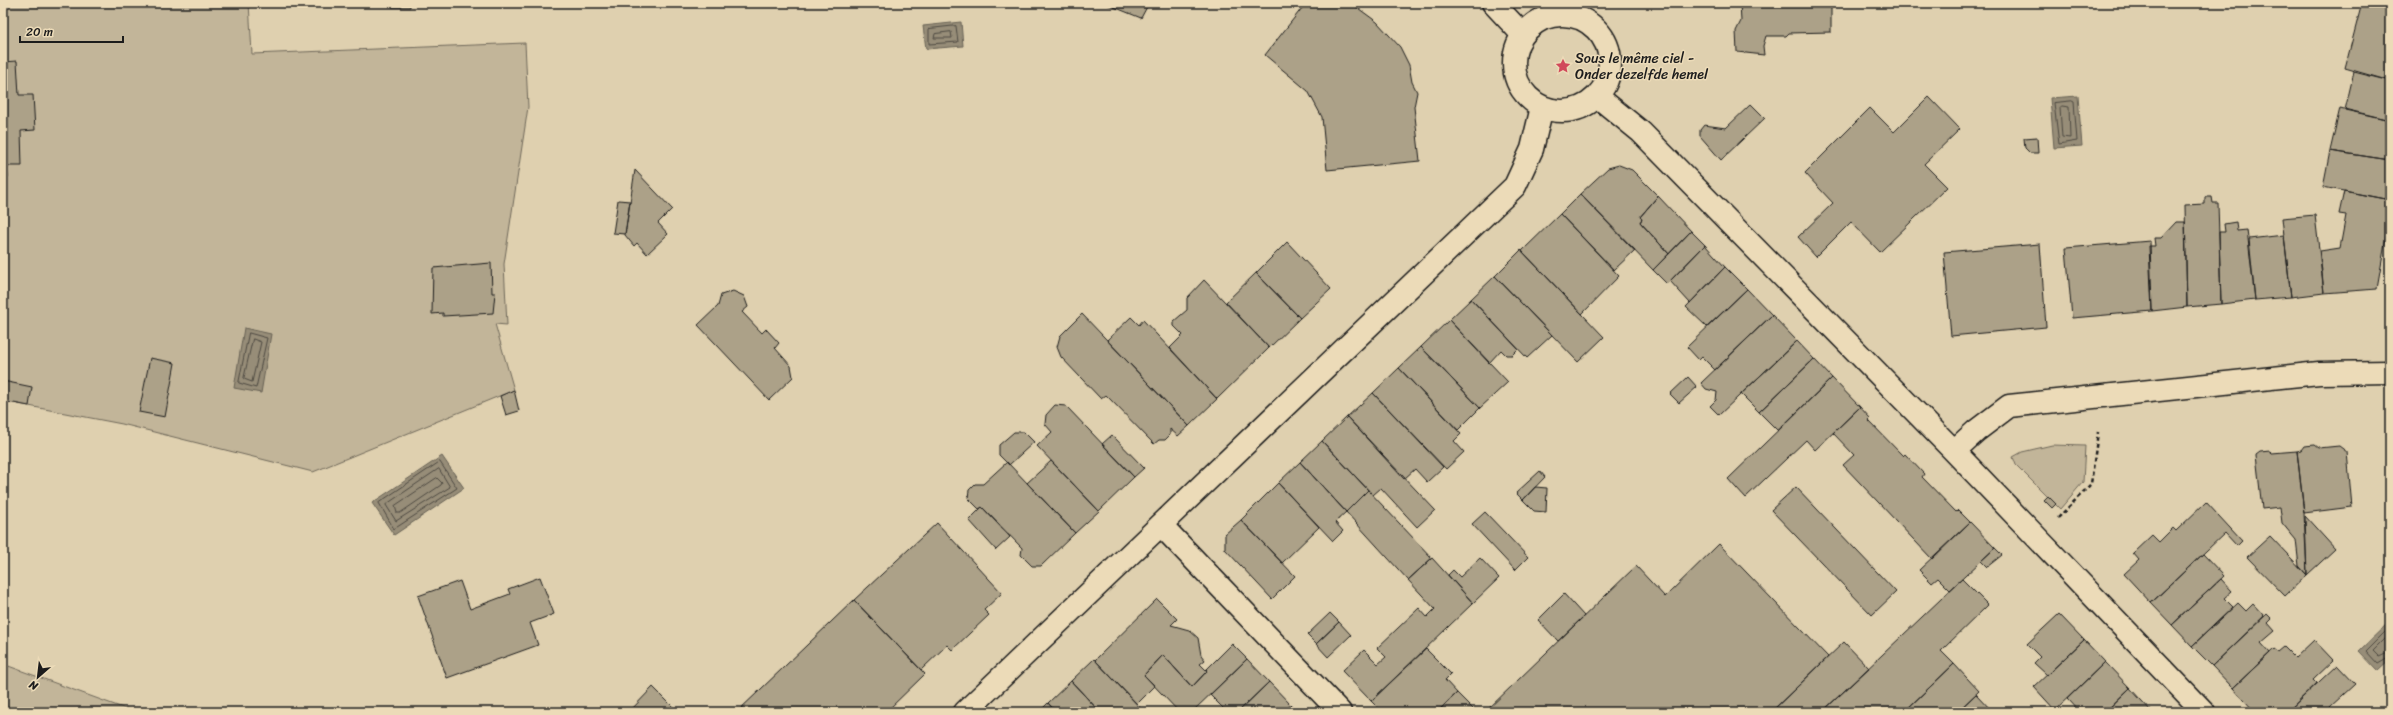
<svg xmlns="http://www.w3.org/2000/svg" width="2393" height="715" font-family="Sriracha,sans-serif">
<rect width="100%" height="100%" fill="#dfd0af"/>
<filter id="ink" filterUnits="userSpaceOnUse"><feTurbulence type="fractalNoise" baseFrequency=".025" numOctaves="2"/><feDisplacementMap in="SourceGraphic" scale="8" xChannelSelector="R" yChannelSelector="G"/><feConvolveMatrix kernelMatrix="1 2 1 2 8 2 1 2 1" color-interpolation-filters="sRGB"/></filter>
<g filter="url(#ink)">
<path fill="#c2b599" stroke="#6f685a" d="M3,3H249L252,54L525,43L528,107L504,264L507,325L495,324L514,390L313,472L122,424L3,401Z
M2052,445L2085,446L2083,482L2060,509L2016,465L2013,457L2022,452Z
M3,664L134,712H3Z"/>
<path fill="#978d78" stroke="#666053" d="M961,22L963,46L926,49L923,26Z
M2078,96L2082,146L2054,148L2050,98Z
M244,328L271,334L261,393L234,388Z
M442,456L464,488L394,535L372,503Z
M2390,621V660L2378,671L2359,651Z"/>
<g fill="none" stroke-linecap="round" stroke-linejoin="round">
<path stroke="#4d4941" stroke-width="1" d="M956,26L958,42L929,44V29Z
M951,32L952,38H934L935,34Z
M2072,101L2074,102L2077,141L2059,144L2054,103Z
M2062,106L2069,107L2070,138L2062,137L2060,108Z
M249,333L267,338L256,388L239,383Z
M253,339L261,342L252,382L244,379Z
M440,462L457,488L394,529L379,503Z
M439,469L450,487L396,521L386,505Z
M437,478L442,483L441,485L400,513H397L395,506Z
M2390,627L2366,651L2378,664L2390,657
M2390,634L2373,651L2379,657L2390,652"/>
</g>
<path fill="#aca188" stroke="#1c1c1c" d="M392,3H410V7H392Z
M684,3H722V4L685,5Z
M1104,3H1149L1141,18Z
M1306,3H1351L1377,22L1400,47L1409,65L1412,82L1417,92L1414,107L1420,161L1327,170L1322,117L1308,91L1265,55Z
M1740,3H1831V32L1789,33L1786,36H1766L1763,46L1764,55L1737,52L1736,31L1741,21Z
M2362,3H2371L2390,9V81L2345,68Z
M2371,3H2390V9Z
M17,61L19,95H33L35,130L21,131L22,166H7L8,177H3V62Z
M2354,72L2390,81V120L2345,110Z
M1929,97L1960,129L1924,164L1947,187L1880,252L1851,222L1816,257L1798,237L1833,203L1805,173L1870,108L1894,132Z
M1751,104L1765,118L1721,160L1700,136V130L1704,125L1726,128Z
M2340,108L2390,120V160L2330,151Z
M2037,137L2038,153H2030L2025,148L2024,138Z
M2330,151L2390,160V190L2387,198L2390,200L2323,187Z
M1619,165L1632,170L1658,196L1640,217L1642,219L1640,222L1669,254L1653,270L1580,194L1608,168Z
M635,170L672,209L658,223L668,234L647,254L637,243L634,246L625,235Z
M2344,191L2390,200V215L2377,289L2324,293L2320,251L2340,248L2346,215L2339,214Z
M1580,194L1635,250L1614,270L1560,214Z
M1658,196L1691,231L1669,254L1640,222L1642,219L1640,217Z
M2205,197H2212L2213,203H2218L2221,304L2187,307L2185,205L2205,204Z
M618,200L630,201L625,234L613,233Z
M1560,214L1619,276L1582,314L1522,251Z
M2315,215L2324,293L2291,297L2282,218Z
M2176,222H2185L2187,307L2152,311L2149,246H2155L2154,238H2161Z
M2236,222L2237,231L2247,230L2255,300L2221,304L2219,232H2225L2224,224Z
M1691,231L1705,245L1667,284L1653,270Z
M2284,235L2291,297L2255,300L2249,239Z
M2150,241L2152,311L2072,318L2066,248Z
M1287,242L1331,289L1300,318L1256,273Z
M2040,244L2046,327L1951,336L1944,252Z
M1705,245L1725,267L1690,303L1670,281Z
M1521,250L1604,337L1578,362L1495,276Z
M491,263L492,293H495L493,313L443,316V313L432,314L433,268Z
M1725,267L1747,289L1707,327L1686,307Z
M1256,273L1300,318L1269,348L1226,302Z
M1495,276L1552,335L1527,358L1471,299Z
M1204,280L1269,348L1217,399L1170,348L1183,335L1174,326V321L1187,310V298Z
M1747,289L1772,315L1715,370L1702,357L1699,360L1687,347Z
M733,291L744,296L748,307L742,312L762,333L766,329L779,343L775,348L791,366L793,377L769,400L698,325L718,306L721,295Z
M1471,299L1518,349L1512,355H1506L1501,350L1489,363L1449,320Z
M1082,314L1189,426L1178,436L1170,429V435L1165,440H1159L1154,444L1106,395L1101,399L1061,357L1057,347L1060,336Z
M1772,315L1797,341L1719,415L1710,406L1716,400L1717,392L1706,389L1701,383Z
M1131,317L1139,325L1143,320L1217,399L1189,426L1107,340Z
M1449,320L1508,382L1480,408L1421,347Z
M1797,341L1814,359L1759,412L1741,394Z
M1421,347L1480,408L1458,430L1399,368Z
M150,358L175,363L165,417L139,412Z
M1814,359L1832,378L1778,431L1759,412Z
M1399,368L1461,434L1454,441L1464,452L1446,469L1373,393Z
M1688,377L1697,387L1679,403L1670,394Z
M1832,378L1860,407L1815,450L1806,440L1745,498L1728,479Z
M3,381L32,387L29,406L3,401Z
M514,390L519,411L506,415L500,396Z
M1373,393L1443,467L1427,482L1415,469L1404,479L1347,417Z
M1055,405L1066,406L1134,477L1099,511L1037,446L1052,432L1045,424L1046,415Z
M1860,407L1870,418L1868,420L1903,456L1905,454L1924,474L1922,477L1956,512L1958,510L1970,522L1932,559L1843,465L1854,455L1833,433Z
M1347,417L1435,510L1417,527L1381,488L1373,495L1322,441Z
M1014,432H1024L1034,442L1009,465L999,455V445Z
M1112,435L1144,468L1134,477L1102,444Z
M1322,441L1368,490L1346,512L1300,462Z
M2315,445L2319,448L2339,446L2347,452L2352,507L2304,513L2297,451L2301,450L2304,446Z
M2270,451L2272,453L2297,451L2304,513L2307,575L2299,566L2296,540L2282,523L2280,507L2262,509L2256,455L2260,452Z
M1051,461L1099,511L1075,533L1027,483Z
M1007,462L1075,533L1041,566H1032L1021,555L1022,548L982,507L979,509L968,498L969,490L975,484H983Z
M1300,462L1346,512L1335,522L1343,531L1333,541L1278,483Z
M1540,471L1545,477L1523,500L1516,493Z
M1278,483L1319,527L1282,563L1241,520Z
M1535,487L1547,488L1546,512L1534,511L1523,500Z
M1796,487L1896,592L1872,615L1771,510Z
M1368,490L1432,558L1408,580L1346,512Z
M2048,496L2056,504L2052,508L2044,500Z
M2206,502L2242,541L2237,546L2225,533L2151,603L2124,574L2139,560L2133,553L2152,535L2159,542L2173,528L2176,531Z
M982,507L1010,537L996,550L969,520Z
M1485,512L1528,557L1515,570L1472,524Z
M2305,516L2335,549L2307,575Z
M1241,520L1295,576L1272,599L1225,549V534Z
M1970,522L1995,548L1950,590L1938,578L1932,583L1919,570Z
M937,523L1002,593L984,610L989,615L952,650L947,645L921,670L854,600Z
M2270,536L2307,575L2285,596L2247,557Z
M1719,544L1828,657L1771,712H1485L1636,566L1665,597Z
M1995,548L2002,555L1987,567L1981,561Z
M2203,554L2224,576L2172,625L2151,603Z
M1432,558L1473,603L1371,701L1342,671L1364,650L1378,664L1386,657L1377,648L1419,608L1427,617L1435,609L1408,580Z
M1480,558L1499,578L1473,603L1448,575L1453,570L1460,577Z
M540,577L554,614L530,623L538,645L447,678L418,596L460,581L470,609L510,594L508,589Z
M1962,579L1988,605L1941,651L1954,664L1906,710L1908,712H1822Z
M2221,579L2232,591L2224,598L2233,607L2192,646L2172,625Z
M1564,594L1584,616L1558,641L1538,620Z
M1157,599L1177,619L1171,625L1189,630L1198,638L1201,655L1205,660L1200,664L1207,671L1192,687L1163,655L1144,675L1155,686L1137,704L1095,660Z
M854,600L925,674L886,712H737Z
M2238,603L2246,611L2253,604L2264,616L2212,666L2192,646Z
M1330,613L1339,622L1316,644L1307,635Z
M2059,614L2084,640L2047,675L2034,663L2040,657L2027,644Z
M2267,614L2272,619L2268,623L2275,631L2261,643L2270,653L2233,688L2212,666Z
M1339,622L1351,635L1328,657L1316,644Z
M2084,640L2105,662L2055,710L2034,687Z
M2314,640L2333,660L2313,679L2317,683L2287,712H2255L2233,688L2274,649L2278,652L2284,647L2295,658Z
M1844,642L1869,668L1822,712H1771Z
M1232,644L1247,659L1192,712H1179L1144,675L1163,655L1192,687L1207,671L1206,670Z
M1426,649L1451,674L1445,680L1457,693L1437,712H1382L1371,701Z
M1094,659L1095,660L1144,712H1100L1071,681Z
M1247,659L1269,682L1238,712H1227L1210,695Z
M2105,662L2130,688L2105,712H2079L2067,699Z
M1954,664L1979,691L1957,712H1947L1945,710L1942,712H1908L1906,710Z
M2337,665L2355,684L2330,707L2334,712H2287Z
M1071,681L1100,712H1056L1048,703Z
M1269,682L1291,705L1283,712H1238Z
M653,687L678,712H629Z
M2130,688L2152,712H2105Z
M1457,693L1476,712H1437Z
M1976,694L1993,712H1957Z
M1048,703L1056,712H1039Z
M1291,705L1297,712H1283Z"/>
<g fill="none" stroke-linecap="round" stroke-linejoin="round">
<g stroke="#1c1c1c" stroke-width="25">
<path id="minor" d="M1598,97L1641,132L1954,451L2204,712
M1954,451L1976,431L2009,406L2319,373L2390,372
M1161,525L1340,712"/>
</g>
<g stroke="#1c1c1c" stroke-width="25">
<path id="tertiary" d="M1493,3L1523,35
M1514 63a48 48 0 1 1 96 0a48 48 0 1 1-96 0Z
M965,712L1515,186L1532,149L1542,107"/>
</g>
<path stroke="#1c1c1c" stroke-width="2.5" stroke-dasharray="4 3" stroke-linecap="butt" d="M2058,518L2091,484L2098,432"/>
<use href="#minor" stroke="#ecdbb8" stroke-width="22"/>
<use href="#tertiary" stroke="#ecdbb8" stroke-width="22"/>
</g>
</g>
<defs>
<g id="sight-bare" transform="scale(1.2)"><path d="M0-6L1.8-2.2L6-1.7L2.9 1.2L3.7 5.4L0 3.3L-3.7 5.4L-2.9 1.2L-6-1.7L-1.8-2.2Z" fill="#d1495b" stroke="#ecdbb8" stroke-width="2.5" paint-order="stroke"/></g>
</defs>
<g fill-rule="evenodd">
<use href="#sight-bare" x="1563" y="66"/>
</g>
<g text-anchor="middle" dominant-baseline="central" stroke-width="3" stroke-linejoin="round" paint-order="stroke">
<g font-size="14" fill="#1c1c1c" stroke="#ecdbb8" text-anchor="start">
<text x="1575" y="58">Sous le même ciel -<tspan x="1575" dy="16">Onder dezelfde hemel</tspan></text>
</g>
</g>
<rect width="2393" height="715" fill="none" stroke="#ecdbb8" stroke-width="16"/>
<rect x="8" y="8" width="2377" height="699" fill="none" stroke="#1c1c1c" stroke-width="1.5" filter="url(#ink)"/>
<g transform="translate(38 677) rotate(208)" stroke="#ecdbb8" stroke-width="3" paint-order="stroke">
<path d="M0-3L7 15L0 10L-7 15Z" fill="#1c1c1c"/>
<text y="-6" font-size="11" font-weight="bold" text-anchor="middle" fill="#1c1c1c">N</text>
</g>
<path d="M20 36v6h103v-6" fill="none" stroke="#1c1c1c" stroke-width="2"/>
<text x="26" y="36" font-size="12" fill="#1c1c1c" stroke="#ecdbb8" stroke-width="3" paint-order="stroke">20 m</text>
</svg>
